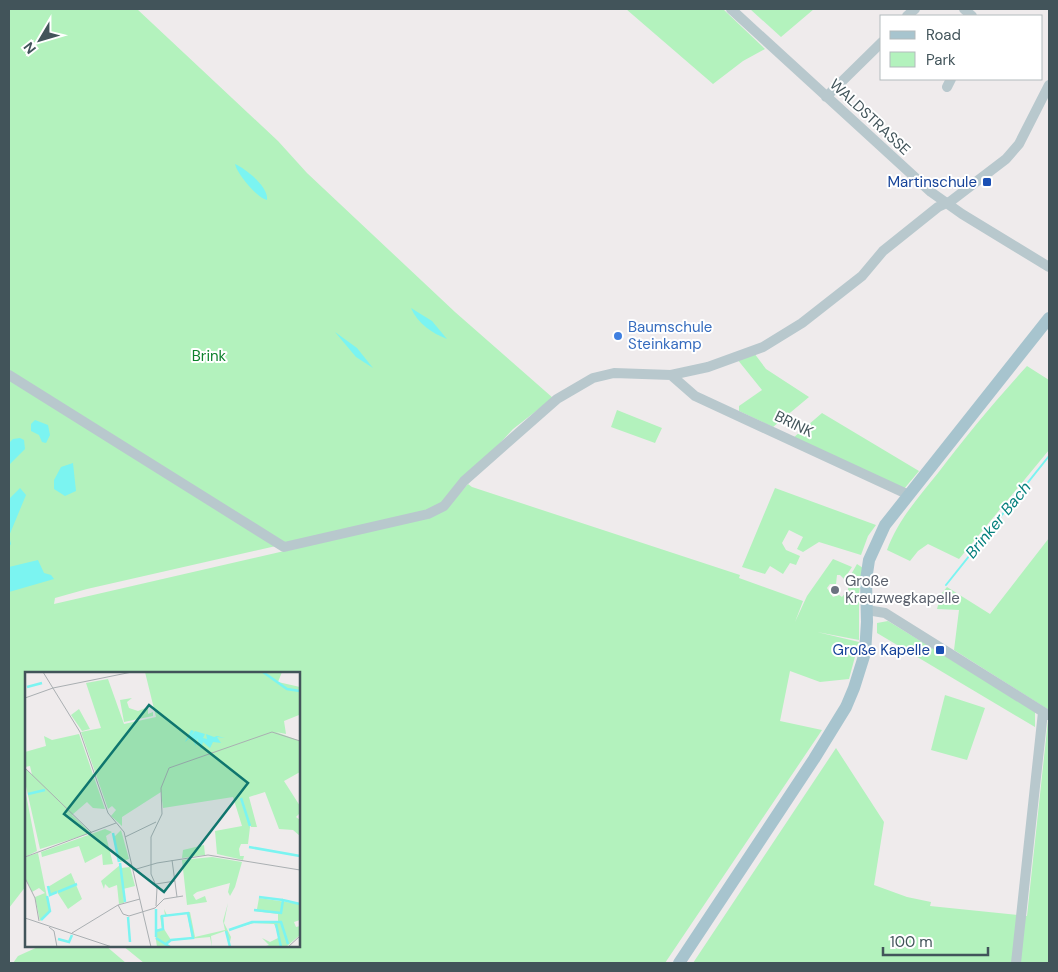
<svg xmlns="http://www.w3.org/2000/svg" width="1058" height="972" font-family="'DM Sans',sans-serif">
<rect width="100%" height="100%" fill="#efebec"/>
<path fill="#b3f2bd" d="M9,9H137L278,141L307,173L455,312L553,398L513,429L439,509L87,589L55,598L54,604L419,520L445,510L468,484L472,487L740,575L739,578L803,601L795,622L807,596L833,559L852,567L844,579L840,575H837L836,584H830L827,588L833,597L839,595L842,597L848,590L849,578L857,564L863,568L859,593V640L817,632L859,642L849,679L820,682L790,671L780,721L822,730L665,963H144L123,946H299V673H26V886L9,908Z
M626,9H723L765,49L743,61L713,84Z
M750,9H814L781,37Z
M754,353L766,369L809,397L773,427L739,411V406L762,390L737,359Z
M1027,366L1049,380V450L959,559L928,544L918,551L910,561L887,550C898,520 918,498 938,473C966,436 995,401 1027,366Z
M617,410L662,428L655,443L611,427Z
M822,413L919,471L904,489L793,438Z
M775,488L876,525L868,536L861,555L819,542L803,552L797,549L803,537L789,530L782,543L786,550L800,556L796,565L790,563L783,574L770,566L765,574L742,567Z
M1049,538V710L954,650L959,610L937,609L941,594L947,587L990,614Z
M888,621L1035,711V727L877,633V623Z
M945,695L985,708L967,760L931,750Z
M1048,720L1049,963H693L836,748L884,822L874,885L907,897L931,902L930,906L1027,916Z
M40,946H106L126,963H13L18,956Z"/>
<path fill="#7bf4f1" d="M235,164C246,169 269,187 267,200C258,199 237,174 235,164Z
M411,308L432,321L447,339C432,333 418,324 411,308Z
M335,332L357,348L373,368L356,357Z
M35,420L48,425L50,435L46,443L42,442L39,435L31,431V424Z
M20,438L24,440L25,449L9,465V443L13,439Z
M73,463L76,491L65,496L54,489V480L61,467Z
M20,488L26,495L9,536L11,544L9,547V499Z
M38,560L44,573L51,575L54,579L9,592V567Z"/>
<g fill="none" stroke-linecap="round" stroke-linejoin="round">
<path stroke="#7bf4f1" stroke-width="2" d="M946,585L1049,456"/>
<path stroke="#b8c8cd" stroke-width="10" d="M731,9L931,192L962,214L1049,267
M964,9L972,16
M907,16L915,9
M947,87L951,79
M826,97L882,42
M9,375L284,547L428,514L444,506L464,481L557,399L593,378L614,373L671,375L708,367L763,347L802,323L862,276L883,251L938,207L951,201L1006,159L1019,144L1049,85
M671,375L695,396L909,495
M867,610L885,613L1048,715
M1016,963L1043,712"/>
<path stroke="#a7c4ce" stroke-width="12" d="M679,963L814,759L846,707L854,688L865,653L867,622L866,580L869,560L885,525L1049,318"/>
</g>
<g fill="#1a4fb4" stroke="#fff" stroke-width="2">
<rect x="982" y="177" width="10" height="10" rx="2.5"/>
<rect x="935" y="645" width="10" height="10" rx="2.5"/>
</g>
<circle fill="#3f7fe0" stroke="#fff" stroke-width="2" cx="618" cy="336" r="5"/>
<circle fill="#6b7280" stroke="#fff" stroke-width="2" cx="835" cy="590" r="5"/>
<g text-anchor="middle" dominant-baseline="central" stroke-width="4" stroke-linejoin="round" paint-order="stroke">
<g font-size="15" fill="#42545a" stroke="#fff">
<text transform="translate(870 117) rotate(43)">WALDSTRASSE</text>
<text transform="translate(794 424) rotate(26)">BRINK</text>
</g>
<g font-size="15" fill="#164399" stroke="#fff" text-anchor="end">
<text x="977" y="182">Martinschule</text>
<text x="930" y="650">Große Kapelle</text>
</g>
<g font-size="15" fill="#366cbe" stroke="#fff" text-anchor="start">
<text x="628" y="327">Baumschule<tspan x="628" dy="17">Steinkamp</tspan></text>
</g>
<g font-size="15" fill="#0d812c" stroke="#fff">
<text x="209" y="356">Brink</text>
</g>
<g font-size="15" fill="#5b616d" stroke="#fff" text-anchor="start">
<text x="845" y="581">Große<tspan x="845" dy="17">Kreuzwegkapelle</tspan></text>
</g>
<g font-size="16" font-style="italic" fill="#05807d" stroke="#fff">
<text transform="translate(998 520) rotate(-51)">Brinker Bach</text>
</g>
</g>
<g transform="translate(25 672)">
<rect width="275" height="275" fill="#efebec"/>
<path d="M120,0H257L253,10L275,15V49L274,43L259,49L261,62L251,60L275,69V100L259,109L275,134V141L271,145L275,148V164L268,158L254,157L240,120L224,125L232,155H226L215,126L225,155L223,172H216L214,177L215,184H219L218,188L192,182L190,159L217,154L208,125L138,136L136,120L97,145V154L86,144L91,138L87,134L83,137L56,60L76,56L61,11L83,7L99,52L131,45ZM107,26L102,30L104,36L113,39L123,35V42L128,40V44L99,50L95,28ZM54,37L65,57L57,59L46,43ZM54,62L80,137L68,136L62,130L47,143L66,161L15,177L0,110V96L7,103L5,94L0,95V80L21,74L19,64L27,68ZM0,117L12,179L0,185ZM80,157L87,160L81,164L88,192L78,193L77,182L60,191L54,174L17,185L16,180ZM96,158L104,187L95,190L89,165ZM179,173L180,183L157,186L158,178ZM13,181L25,240L15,249L10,225L20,221L14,216L7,220L0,205V185ZM187,185L217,190L210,215L205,224L203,220L205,211L172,220L168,223L171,228L180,224L182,230L162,233L157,188ZM95,193L96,196L105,195L110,214L98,217L99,231L94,232L92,213L84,216L80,212L79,217L76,209ZM46,201L57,227L43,237L32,220L25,223L23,215ZM234,226L275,232V248L269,250L271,255L275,254V263L261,275H256V270V275H238L244,273L237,266L245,270L255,265L249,252L229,251L204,258L227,250L253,249V242L229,239L232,237ZM203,231L199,251L206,265L205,270L200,259L186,264L187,275L185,265L152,268L167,266L162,241L137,245L139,257L146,268L140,272L145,275H132L130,261L137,257L135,244L140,243L139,237L142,243L165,240L170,265L200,258L198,249Z" fill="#b3f2bd"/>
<path d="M166,58L169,59L166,64L170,59L180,62L178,66L182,67L181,62L189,65L192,64L200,66L192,65L196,71L188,70L185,76L178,70L176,78L172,66L171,74L166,65L160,70Z" fill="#7bf4f1"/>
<path fill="none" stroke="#7bf4f1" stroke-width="2.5" d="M238,0L262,17L275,19M2,15L17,11M3,122L20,118M216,126L225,154M88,161L94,190M224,175L275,184M95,191L100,230M23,214L25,223L32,220M33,220L52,212M234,225L258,228M131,237V265M229,238L256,241L258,228L275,232M103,245L105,270M16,248L25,239L22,224M251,252L256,275M204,258L227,250H256L263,272M131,259L138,257L137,244L163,241L168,266L146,268L141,272M201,259L205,275M131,266L145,275M33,267L44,270L47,263"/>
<path fill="none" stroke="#aaafb2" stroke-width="1" d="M18,0L55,60L83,141L99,160L126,275M0,26L28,16L107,0M0,96L67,161M100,165L131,150M0,185L91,151M147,188L152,225M108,198L132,191L183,183L275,198M0,206L10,226L14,249M131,212L150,209M93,233L98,242L104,244L130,236L139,227L158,224M131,234L132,216L126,202V165L137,142L136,116L144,96L247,60L275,69M0,246L87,275M24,255L29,259L32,275M47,261L93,233L115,227M263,275L275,264"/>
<path fill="#0f766e" fill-opacity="0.15" stroke="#0f766e" stroke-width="2.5" d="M124,33L223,111L139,220L39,142Z"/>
<rect width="275" height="275" fill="none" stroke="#42545a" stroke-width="2.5"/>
</g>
<rect width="1058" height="972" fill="none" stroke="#42545a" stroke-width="20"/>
<rect x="880" y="15" width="162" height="65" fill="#ffffff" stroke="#b3bbbd"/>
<rect x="890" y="31" width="25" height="8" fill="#a7c4ce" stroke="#b3bbbd"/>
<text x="926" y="40" font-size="15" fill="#42545a">Road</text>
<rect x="890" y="52" width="25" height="15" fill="#b3f2bd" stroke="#b3bbbd"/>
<text x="926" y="65" font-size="15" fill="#42545a">Park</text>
<g transform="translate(40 40) rotate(232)" stroke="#ffffff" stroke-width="4" paint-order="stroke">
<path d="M0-4L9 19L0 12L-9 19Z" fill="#42545a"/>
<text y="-8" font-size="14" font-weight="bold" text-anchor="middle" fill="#42545a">N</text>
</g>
<path d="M883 947v8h105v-8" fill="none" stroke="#42545a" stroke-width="2.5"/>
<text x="890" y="947" font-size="15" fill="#42545a" stroke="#ffffff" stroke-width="4" paint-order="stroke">100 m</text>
</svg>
